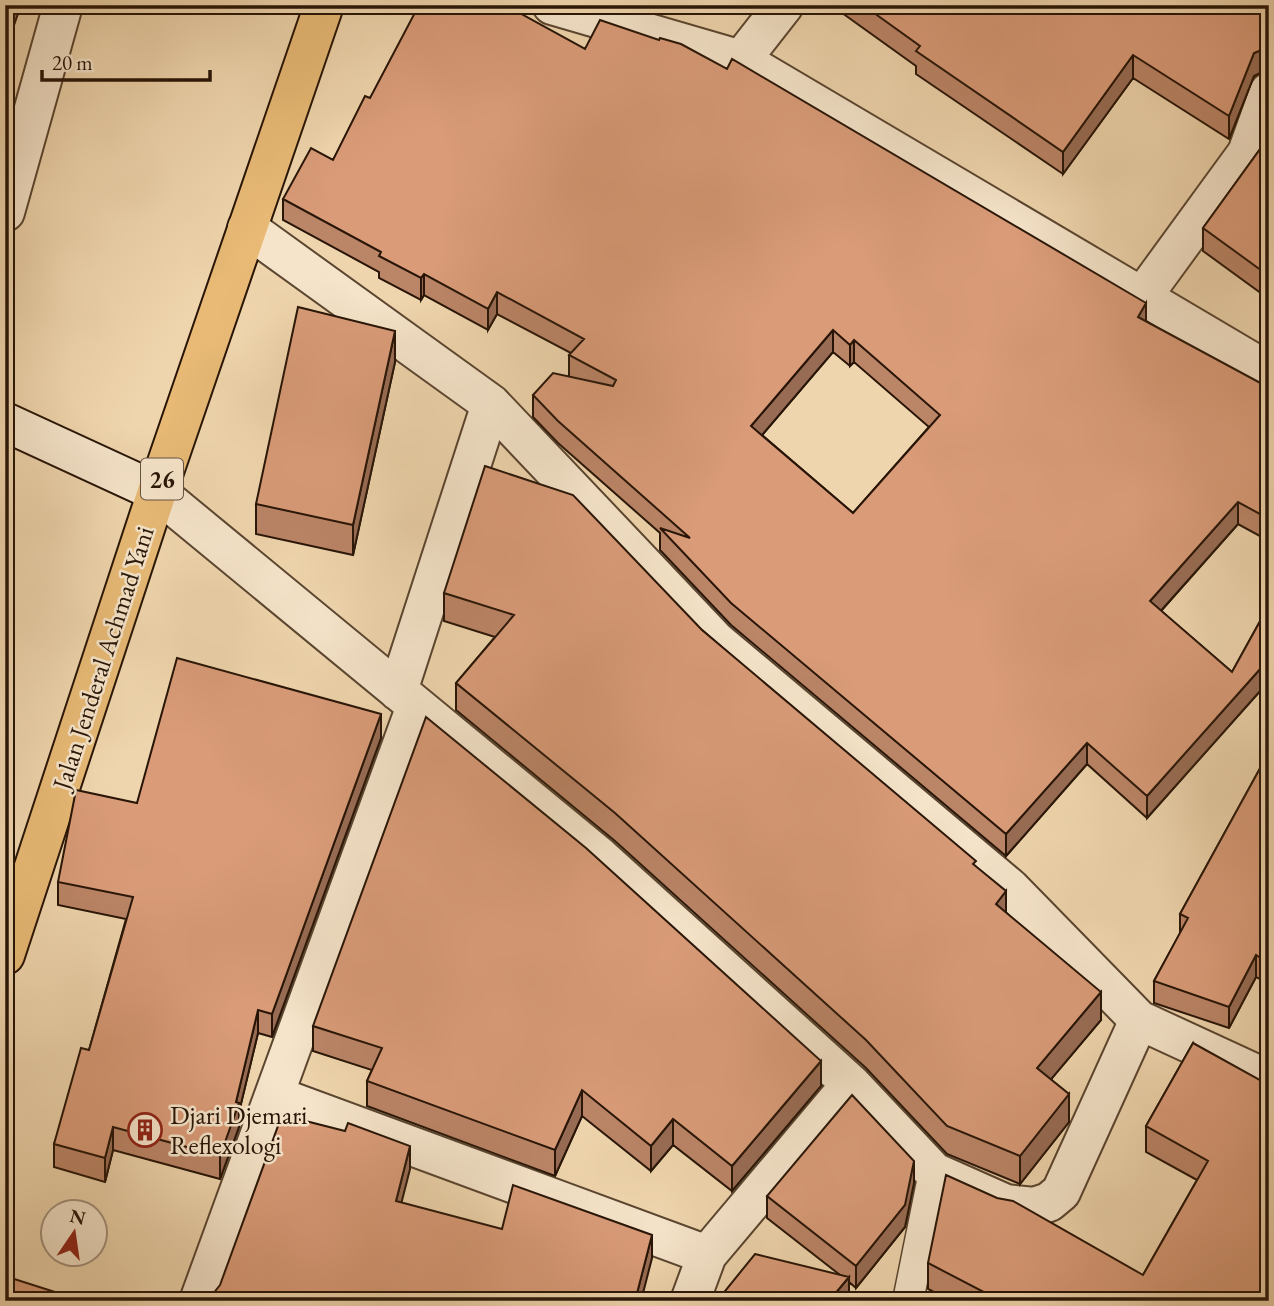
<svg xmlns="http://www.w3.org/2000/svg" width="1274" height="1306" font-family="'EB Garamond',serif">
<rect width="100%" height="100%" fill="#efd5ad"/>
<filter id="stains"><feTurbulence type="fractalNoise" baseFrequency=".00286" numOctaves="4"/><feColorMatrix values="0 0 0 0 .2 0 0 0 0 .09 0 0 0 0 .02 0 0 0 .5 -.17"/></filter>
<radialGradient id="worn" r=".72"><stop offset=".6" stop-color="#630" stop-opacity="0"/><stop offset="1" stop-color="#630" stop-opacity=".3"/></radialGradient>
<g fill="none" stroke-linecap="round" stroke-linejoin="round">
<g stroke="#5a4530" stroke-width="33">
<path id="service" d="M908,1301L934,1172"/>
</g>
<g stroke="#5a4530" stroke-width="42">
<path id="minor" d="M552,5L741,60L1269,372
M741,60L784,5
M5,212L63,5
M247,228L491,404L716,641L1010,888L1139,1020L1269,1080
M1142,297L1247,153L1269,92
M157,492L600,857L851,1084L707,1255L690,1301
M398,691L491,404
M851,1084L934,1172L1006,1204L1034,1207L1049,1202L1061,1192L1139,1020
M276,1096L707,1255
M199,1301L416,706"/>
</g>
<g stroke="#281507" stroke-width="42">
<path id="secondary" d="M5,422L157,492"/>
</g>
<g stroke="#281507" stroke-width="42">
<path id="trunk" d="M5,955L157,492L324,5"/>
</g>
<use href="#service" stroke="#f5e4ca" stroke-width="30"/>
<use href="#minor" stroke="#f5e4ca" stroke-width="38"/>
<use href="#secondary" stroke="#f5e4ca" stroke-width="38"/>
<use href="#trunk" stroke="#e8ba76" stroke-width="38"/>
</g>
<path fill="#bb8567" stroke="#281507" stroke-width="2" fill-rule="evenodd" d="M831,5H1269V71L1266,70L1254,76L1229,139L1133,78L1063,174L916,74V66Z
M585,49L1146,321L1269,397V541L1238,524L1161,611L1232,672L1269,605V681L1147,818L1087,764L1006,856L731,625L660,550V533L558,443L533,417V395L569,376V355L571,353L497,314L488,330L424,295L421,300L379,278V272L283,220V199L333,160L370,98ZM833,352L850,366L854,362L929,427L853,513L762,435Z
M1269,135V299L1203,251V228L1268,138Z
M395,362L353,555L256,534V504Z
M444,593L702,630L976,867L1006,913L1101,1020L1051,1079L1069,1122L1020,1184L947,1154L866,1068L615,841L456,710V683L495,637L444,621Z
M381,738L272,1037L258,1033L239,1112V1127L220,1179L113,1150L105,1182L54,1167V1144L89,1050L126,919L58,905V882L137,803Z
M1269,752L1264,981L1256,977L1229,1028L1154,1003V981L1180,934V914Z
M313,1026L821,1086L732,1191L673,1145L651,1171L582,1116L555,1176L367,1106V1081L372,1070L313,1051Z
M1193,1043L1269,1301H951L928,1289V1263L1143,1275L1197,1180L1146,1152V1126Z
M914,1183L905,1227L856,1288L849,1282V1297L846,1301H717L840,1275L767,1218V1196Z"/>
<path fill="#986c54" stroke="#281507" stroke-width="2" d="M14,5H21L5,51V32Z
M1266,48V70L1254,76L1229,139V116L1254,53Z
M1133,55V78L1063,174V152Z
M424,274V295L421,300V278Z
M497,292V314L488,330V309Z
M1146,303V325L1138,317Z
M833,330V352L751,448V426Z
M395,331V362L353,555V525Z
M854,340V362L850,366V345Z
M1238,502V524L1150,623V601Z
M1269,659V681L1147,818V796Z
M381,714V738L272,1037V1014Z
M1087,743V764L1006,856V834Z
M1006,891V919L996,904Z
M1269,951V972L1264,981V960Z
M1256,955V977L1229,1028V1007Z
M1101,992V1020L1037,1096V1068Z
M258,1010V1033L239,1112V1127L220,1179V1156L236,1102Z
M821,1061V1086L732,1191V1166Z
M582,1090V1116L555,1176V1150Z
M1069,1094V1122L1020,1184V1156Z
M673,1119V1145L651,1171V1146Z
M113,1127V1150L105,1182V1158Z
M410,1146V1169L396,1224V1201Z
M914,1161V1183L905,1227L856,1288V1266Z
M652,1235V1258L641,1301H635Z
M849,1277V1297L846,1301H829Z"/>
<path fill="#d99b78" stroke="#281507" stroke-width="2" fill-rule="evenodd" d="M5,5H14L5,32Z
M419,5H505L585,49L600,20L659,40L660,38L681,44L727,69L732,59L1146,303L1138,317L1266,386L1262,393L1269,397V519L1238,502L1150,601L1232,672L1269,605V659L1147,796L1087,743L1006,834L731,603L660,528L690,538L558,421L533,395L553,373L613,386L616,380L569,355L584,339L497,292L488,309L424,274L421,278L379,256L381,252L283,199L311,148L333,160L365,96L370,98ZM833,330L850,345L854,340L940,415L853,513L751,426Z
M863,5H1269V48H1266L1254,53L1229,116L1133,55L1063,152L916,51L920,46Z
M1269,135V276L1203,228L1268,138Z
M298,307L395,331L353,525L256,504Z
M485,466L573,495L702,630L976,861L973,864L1006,891L996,904L1101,992L1037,1068L1069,1094L1020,1156L947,1126L866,1040L615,813L456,683L514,615L444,593Z
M177,658L381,714L272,1014L258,1010L236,1102L239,1103L220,1156L113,1127L105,1158L54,1144L81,1048L89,1050L133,897L58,882L76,790L137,803Z
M426,717L586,848L821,1061L732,1166L673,1119L651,1146L582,1090L555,1150L367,1081L382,1048L313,1026Z
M1269,752V951L1264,960L1256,955L1229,1007L1154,981L1188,918L1180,914Z
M1193,1043L1269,1085V1301H1001L928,1263L946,1175L997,1198L1013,1201L1143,1275L1208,1161L1146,1126Z
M852,1095L914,1161L905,1205L856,1266L767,1196Z
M282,1115L345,1131L348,1123L410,1146L396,1201L502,1229L513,1185L652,1235L635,1301H199V1299L212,1295L220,1285Z
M755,1254L849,1277L829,1301H717Z
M8,1277L83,1301H5V1284Z"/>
<defs>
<g id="building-ring" transform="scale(1.75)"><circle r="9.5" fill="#f5e4ca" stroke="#8f2418" stroke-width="1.5"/><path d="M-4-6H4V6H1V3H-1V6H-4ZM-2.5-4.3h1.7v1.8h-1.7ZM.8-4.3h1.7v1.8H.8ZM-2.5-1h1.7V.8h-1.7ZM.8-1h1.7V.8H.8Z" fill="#8f2418"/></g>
</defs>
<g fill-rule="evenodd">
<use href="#building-ring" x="145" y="1130"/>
</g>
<g text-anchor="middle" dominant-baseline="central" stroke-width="5" stroke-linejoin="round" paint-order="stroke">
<rect fill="#f5e4ca" stroke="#665342" stroke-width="2" x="141" y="458.5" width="42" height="41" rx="5"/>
<g font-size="24" font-weight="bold" fill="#281507">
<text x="162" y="479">26</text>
</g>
<g font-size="26" fill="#281507" stroke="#f5e4ca">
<text transform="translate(103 658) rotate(-72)">Jalan Jenderal Achmad Yani</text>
</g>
<g font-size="26" fill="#281507" stroke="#f5e4ca" text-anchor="start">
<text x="170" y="1115">Djari Djemari<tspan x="170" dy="30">Reflexologi</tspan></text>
</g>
</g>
<rect width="1274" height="1306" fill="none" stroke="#efd5ad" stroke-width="28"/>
<rect x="7" y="7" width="1260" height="1292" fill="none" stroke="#281507" stroke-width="3.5"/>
<rect x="14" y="14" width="1246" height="1278" fill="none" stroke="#281507" stroke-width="2"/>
<g transform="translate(74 1233) rotate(13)"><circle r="33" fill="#f5e4ca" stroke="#a3917c" stroke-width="2"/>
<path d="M0-5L12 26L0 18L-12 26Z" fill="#8f2418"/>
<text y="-10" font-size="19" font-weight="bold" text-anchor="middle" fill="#281507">N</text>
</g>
<path d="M42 70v10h168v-10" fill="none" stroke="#281507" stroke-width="3.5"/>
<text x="52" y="70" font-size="21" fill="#281507" stroke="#f5e4ca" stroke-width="5" paint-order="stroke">20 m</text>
<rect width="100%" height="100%" filter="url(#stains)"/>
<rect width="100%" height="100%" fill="url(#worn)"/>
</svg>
